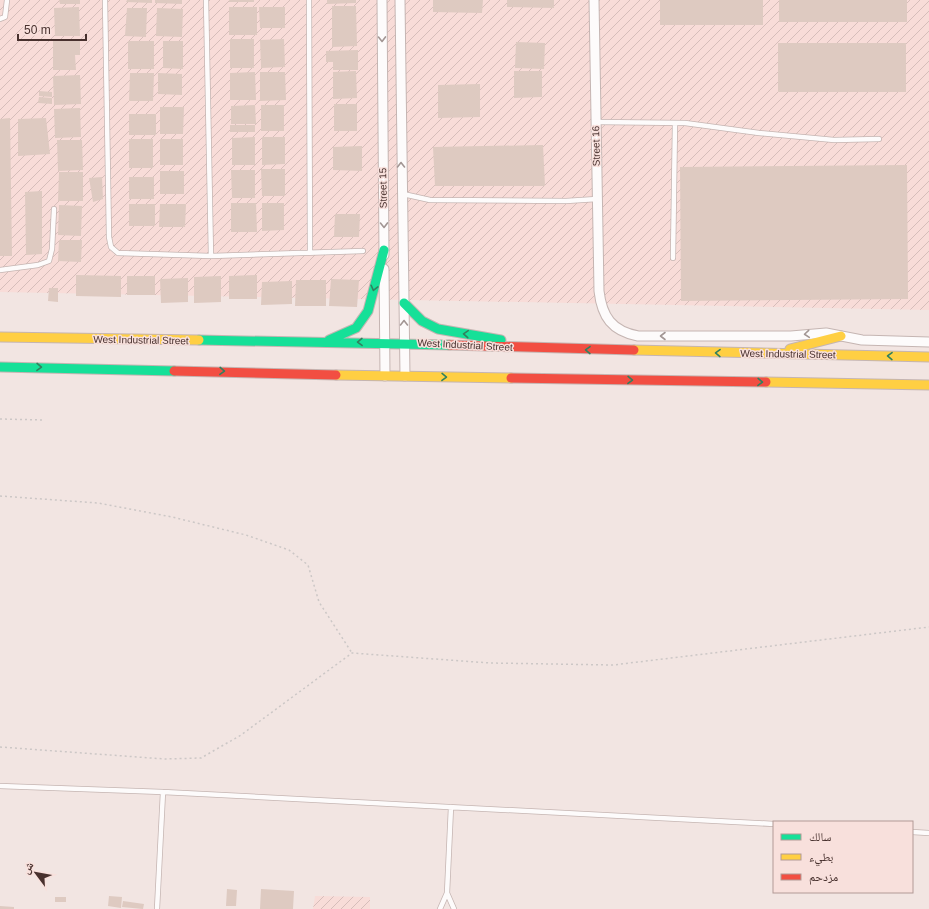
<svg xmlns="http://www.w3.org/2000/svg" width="929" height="909" font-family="Arial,'Noto Naskh Arabic',sans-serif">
<defs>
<pattern id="industrial-furrows" width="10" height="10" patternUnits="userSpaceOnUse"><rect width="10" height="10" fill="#f8dcd8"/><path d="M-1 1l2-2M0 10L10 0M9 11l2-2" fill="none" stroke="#d6bdba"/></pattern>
</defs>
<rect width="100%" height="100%" fill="#f2e5e2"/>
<path fill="url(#industrial-furrows)" d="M0,0H929V310L0,292Z
M315,896L370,897V909H313Z"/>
<path fill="#decac1" d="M59,0H80V4H60Z
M127,0H152V3L126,2Z
M155,0H182V4L155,3Z
M229,0H254V2H229Z
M327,0H356V3L327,4Z
M433,0H483L482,13L433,12Z
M507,0H554V8L507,7Z
M660,0H763V25H660Z
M779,0H907V22H779Z
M332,6H356L357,46L332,47Z
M79,7L80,36H55L54,8Z
M229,7H257V35H229Z
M259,7H285V28H260Z
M127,8H147L146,37L125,36Z
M157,8L183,9L182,37L156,36Z
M53,39H80V55H75L76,70H53Z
M230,39H254V68H230Z
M284,39L285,67L261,68L260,40Z
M128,41H154V69H128Z
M163,41H183V69L163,68Z
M516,42L545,43L544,69L515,68Z
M778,43H906V92H778Z
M358,50V70H333V62H326V51Z
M356,71L357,98L333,99V72Z
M514,71H542V97L514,98Z
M255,72L256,100H230V73Z
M260,72H285L286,100L260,101Z
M130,73H154L153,101H129Z
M158,73L182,74V95L158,94Z
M80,75L81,104L54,105L53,76Z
M480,84V117L438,118V85Z
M39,91L52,92V97L39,96Z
M39,97L52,98V104L38,103Z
M334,104H357V131H334Z
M255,105L256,124H231V106Z
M261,105H284V131H261Z
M160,107H184L183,134H160Z
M80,108L81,137L55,138L54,109Z
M129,114H156V135H129Z
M10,118L12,256H0V119Z
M46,118L50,154L18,156V119Z
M230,125H255V132H230Z
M255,137V165H232V138Z
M262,137H285V164L262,165Z
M129,139H153V168H129Z
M160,139H183V165H160Z
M57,140H82L83,170L58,171Z
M543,145L545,186H435L433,147Z
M362,146V171L333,170V147Z
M907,165L908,299L681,301L680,167Z
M261,169H285V196H262Z
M231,170H255V198H232Z
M160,171H184V194H160Z
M59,172H83V201H58Z
M102,177L103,199L93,202L89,178Z
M129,177H154V199H129Z
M42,191V254L26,255L25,192Z
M231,203H256L257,232H231Z
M262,203H284V230L262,231Z
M129,204H155V226H129Z
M160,204H186L185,227H159Z
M59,205L82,206L81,236L58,235Z
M335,214H360L359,237H334Z
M59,240H82L81,262L58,261Z
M76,275L121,276V297L76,296Z
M257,275V299H229V276Z
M127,276H155V295H127Z
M221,276V302L194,303V277Z
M188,278V302L161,303L160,279Z
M331,279L359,280L357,307L329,306Z
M296,280H326V306H295Z
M292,281V304L261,305L262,282Z
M49,288H58V302L48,301Z
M227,889L237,890L236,906H226Z
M261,889L294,891L293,909H260Z
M109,896L122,897L121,908L108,906Z
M55,897H66V902H55Z
M123,901L144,904L143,909L122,907Z
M0,906L14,907V909H0Z"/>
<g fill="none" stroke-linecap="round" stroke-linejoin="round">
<g stroke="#c5b5b2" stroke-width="6">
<path id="lane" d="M105,0L109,237L111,247L118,253L211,256L363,251
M206,0L211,256
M309,0L310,251
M0,19L5,17L7,0
M596,122L685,123L759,133L834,140L879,139
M403,194L430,200L566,201L597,199
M673,258L675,123
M0,270L38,265L49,261L52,249L54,209
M0,786L163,792L774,824
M912,832L929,833
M447,893L454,909
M157,909L163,792
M440,909L447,893L451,807"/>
</g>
<g stroke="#c5b5b2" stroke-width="11">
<path id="street" d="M382,0L384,255
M400,0L405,376
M594,0L599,291C602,317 612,331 638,336H791L826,333L862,340L929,342
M384,269L385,376"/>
</g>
<g stroke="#c5b5b2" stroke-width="11">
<path id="fast" d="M404,303L422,321L438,329L501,340
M199,340L449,345
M329,340L356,328L368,311L384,250
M0,367L174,371"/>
</g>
<g stroke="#c5b5b2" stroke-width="11">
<path id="slow" d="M0,337L199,340
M790,349L841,336
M634,350L929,357
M336,375L511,378
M766,382L929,385"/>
</g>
<g stroke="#c5b5b2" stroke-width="11">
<path id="jam" d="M449,345L634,350
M174,371L336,375
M511,378L766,382"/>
</g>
<path stroke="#ccc7c6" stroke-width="1.5" stroke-dasharray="2 3" stroke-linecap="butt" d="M0,419L44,420
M0,496L98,503L172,517L246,535L289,550L308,565L319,602L352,653
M0,747L165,759L201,758L241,735L352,653L490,663L613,665L929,627"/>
<use href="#lane" stroke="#fdfbfb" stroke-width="4.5"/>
<use href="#street" stroke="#fdfbfb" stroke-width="9"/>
<use href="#fast" stroke="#16e098" stroke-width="9"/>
<use href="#slow" stroke="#ffcf43" stroke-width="9"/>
<use href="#jam" stroke="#f24e42" stroke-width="9"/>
</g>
<defs><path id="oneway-chevron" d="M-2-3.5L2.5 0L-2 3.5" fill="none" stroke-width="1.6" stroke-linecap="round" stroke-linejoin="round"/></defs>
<g stroke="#a29694">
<use href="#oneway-chevron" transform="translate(382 39) rotate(89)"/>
<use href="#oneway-chevron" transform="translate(401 165) rotate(-90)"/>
<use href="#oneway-chevron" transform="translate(384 225) rotate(89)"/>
<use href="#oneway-chevron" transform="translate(404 323) rotate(-90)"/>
<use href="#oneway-chevron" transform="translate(807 334) rotate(175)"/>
<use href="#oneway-chevron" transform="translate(663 336) rotate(-180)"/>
</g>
<g stroke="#32805e">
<use href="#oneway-chevron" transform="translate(374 288) rotate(104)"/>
<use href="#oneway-chevron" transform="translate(466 334) rotate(-176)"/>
<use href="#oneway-chevron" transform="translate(360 342) rotate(179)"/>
<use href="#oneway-chevron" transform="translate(588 350) rotate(-179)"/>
<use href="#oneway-chevron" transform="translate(718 353) rotate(-179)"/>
<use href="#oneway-chevron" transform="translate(890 356) rotate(-179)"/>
<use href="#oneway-chevron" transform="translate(39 367) rotate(1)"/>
<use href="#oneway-chevron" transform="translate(222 371) rotate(2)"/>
<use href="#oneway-chevron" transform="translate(444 377) rotate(1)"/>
<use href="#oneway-chevron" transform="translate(630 380) rotate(1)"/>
<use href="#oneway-chevron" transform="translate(760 382) rotate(1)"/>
</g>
<g text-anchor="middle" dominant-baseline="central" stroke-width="3" stroke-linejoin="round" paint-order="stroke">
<g font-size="10" fill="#48312e" stroke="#f8e0dc">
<text transform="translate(596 146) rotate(-91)">Street 16</text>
<text transform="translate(383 188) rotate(-91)">Street 15</text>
<text transform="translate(141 340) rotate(1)">West Industrial Street</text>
<text transform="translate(465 345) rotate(3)">West Industrial Street</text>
<text transform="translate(788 354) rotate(1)">West Industrial Street</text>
</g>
</g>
<rect x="773" y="821" width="140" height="72" fill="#f8e0dc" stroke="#b29a96"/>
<rect x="781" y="834" width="20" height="6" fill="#16e098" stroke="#b29a96"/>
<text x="809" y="841" font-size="12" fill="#48312e">سالك</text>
<rect x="781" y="854" width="20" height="6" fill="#ffcf43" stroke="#b29a96"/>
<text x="809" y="861" font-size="12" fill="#48312e">بطيء</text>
<rect x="781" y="874" width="20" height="6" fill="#f24e42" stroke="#b29a96"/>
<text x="809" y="881" font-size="12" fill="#48312e">مزدحم</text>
<g transform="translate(36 873) rotate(302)" stroke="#f8e0dc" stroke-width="3" paint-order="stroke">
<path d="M0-3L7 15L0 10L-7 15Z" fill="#48312e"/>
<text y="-6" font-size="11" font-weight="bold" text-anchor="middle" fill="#48312e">ش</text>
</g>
<path d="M18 34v6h68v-6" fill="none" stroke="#48312e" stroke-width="2"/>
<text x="24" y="34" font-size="12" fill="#48312e" stroke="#f8e0dc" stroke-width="3" paint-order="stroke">50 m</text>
</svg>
